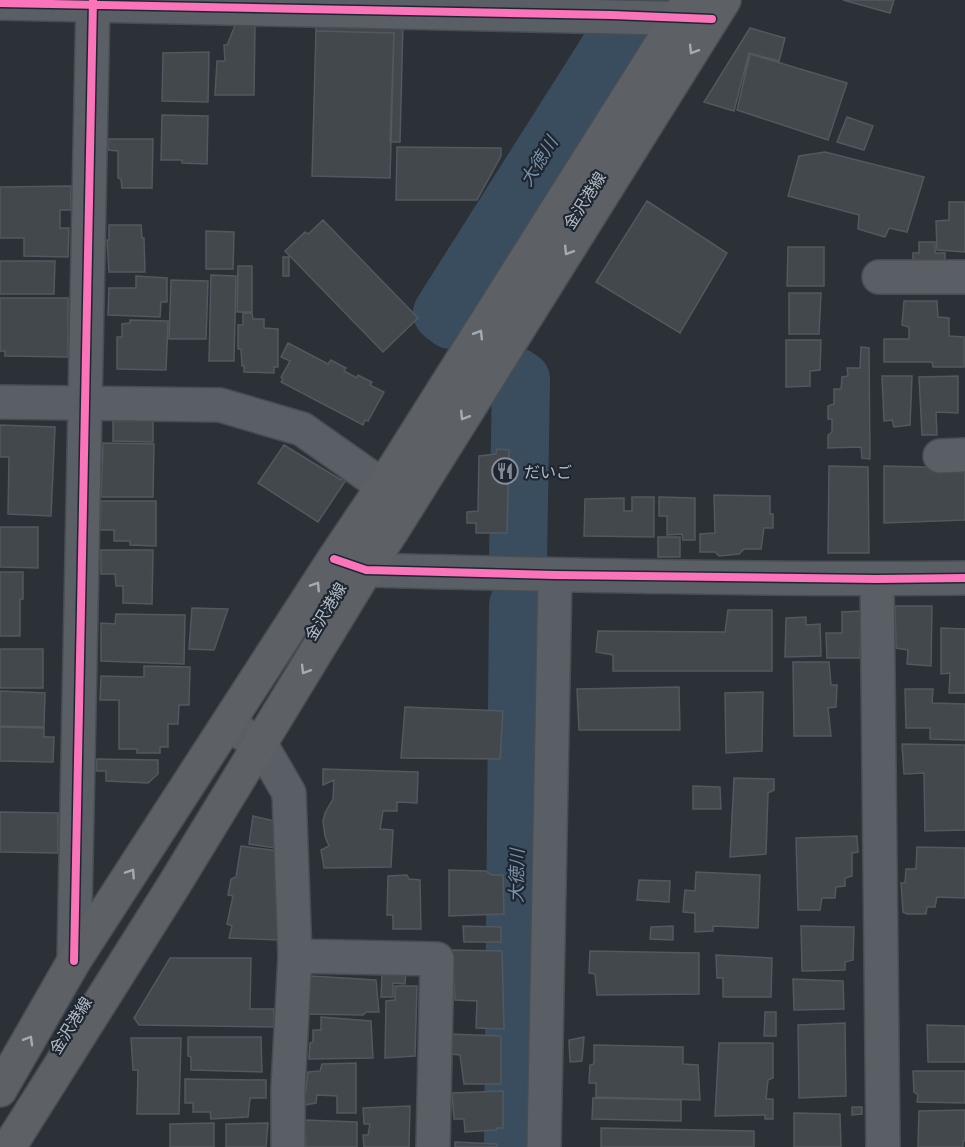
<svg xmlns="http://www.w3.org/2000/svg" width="965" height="1147" font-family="Lato,'Noto Sans JP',sans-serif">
<rect width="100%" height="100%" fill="#2b3137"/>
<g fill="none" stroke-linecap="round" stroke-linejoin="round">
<path stroke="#3a4d5f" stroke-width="58" d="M451,320L442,313L640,0
M515,376L521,380L518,560
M513,1147L518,605"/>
</g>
<path fill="#43484d" stroke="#52585f" stroke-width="1.5" d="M843,0H894L890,13Z
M316,21L403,23L400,142H390L394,33L316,31Z
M236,23L255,24L254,95H215L217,61H225L224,45H227Z
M750,28L785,38L779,61L749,53L734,111L704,102Z
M316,31L394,33L390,178L312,176Z
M209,52L208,102L162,101L163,53Z
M750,54L847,83L828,140L737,110Z
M162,115L208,116L207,164L182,163V160H161Z
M847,117L873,126L864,150L837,142Z
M108,139H153L152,188H122L121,179L118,178V151L108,150Z
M397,147L501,148V156L477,200H396Z
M825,152L924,177L907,232L889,228L885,237L858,229L859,215L788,196L799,156Z
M71,186V210H60V228H69L68,257L24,256V238H0V187Z
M647,201L727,253L680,333L596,282Z
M949,202H965V252L937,250L936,221L949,220Z
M323,220L418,318L383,352L285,251L305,232L308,234Z
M109,225H141L142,238H144L145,272H109L107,240H109Z
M206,231L234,232L233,269H206Z
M919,242H935V253H945V266H913V253H919Z
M788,247H824V286H787Z
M283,257H289V276H283Z
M0,261H55L54,294H0Z
M238,266H252V312H237Z
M211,275L236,276L234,361H209Z
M136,276L167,278V302H161L160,317L108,315L109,288H136Z
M171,280L208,281L206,339H169Z
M789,293H821L819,334H789Z
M0,298H68V357L5,356V351H0Z
M904,301H937L938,317L949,318V336L964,337V367H933L932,362H884V339H909V327L902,325Z
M243,313H252L253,319H264V328L278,329V367H274V373L244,372V366H242L241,349H238V325H243Z
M130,320L168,321L166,370L117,369V337H122V324L130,323Z
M786,340H821L820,370L810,371V386L786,387Z
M288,343L328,364L331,360L346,368L344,371L357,378L358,375L372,382L370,385L384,392L368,421L365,420L363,425L281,382L283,379L281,377L290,361L281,357Z
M861,347L869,348L870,459L862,458L861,447L828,448V435L832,432V419H828V406L834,404V389H841L842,377L848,376L847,368H860Z
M882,376H912L910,425L894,427L892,420L884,421Z
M958,376V413L936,412L937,435H922L919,377Z
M113,421H153V442L113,441Z
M0,425L55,427L51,516L8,514L9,457H0Z
M103,443L154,444L153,497H101Z
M284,445L341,480L342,478L346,480L318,522L258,483Z
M497,449L509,450L507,533H476V523H467V512L478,511L479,456L496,454Z
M829,466L868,467L869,553H828Z
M884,466L965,468V520L884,523Z
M714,495L770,496V514H773V528H764L761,549H744L739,554L719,556L715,552H700V534L715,533Z
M632,497H654V537L584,536L585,499L624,498V511H632Z
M659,497L695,498V540H683L682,534L667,535V516H659Z
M101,501H156V546L130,545V541H114V530H100Z
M0,527H38V568L0,567Z
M658,537H680V557H658Z
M101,550H153L152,604L123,603V586H116L115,574H101Z
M0,572H23V599H20V636H0Z
M895,606H932L931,666L907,664L908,650L896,648Z
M192,608L228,609L214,650L189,649Z
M728,610H772V671H613V655L596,652L598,631L725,632Z
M861,611L860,658H827L826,633H842V612Z
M116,614L185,615L184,664L101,661V623L115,624Z
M806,617V625L820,624L821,656L785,657L786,618Z
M941,628L965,629V693H949L950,673L941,674Z
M0,649H43V688H0Z
M793,662H829L831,685H837L836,707L828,708L831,736H794Z
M144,666L190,667L189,705H179L178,724H168V747H160V753H137V749H119V700H100L101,676L144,677Z
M679,687L680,730H579L577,689Z
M905,689H933L932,703L965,704V740L930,739V728H906Z
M0,691L45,693L44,727L0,726Z
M763,692L762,751L726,753L725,693Z
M405,707L503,711L500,759L401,758Z
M0,727L44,728V737H54L53,762L0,761Z
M902,744L965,745V830L925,831L924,773L904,774Z
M97,759L158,760V774L148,783L106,781V771H96Z
M323,769L418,772L417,803L397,802V811H383L380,829L393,830L391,867L324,868L321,850L329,846L325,836L323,821L325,813L333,799L334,780L323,785Z
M734,778L774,779V790L768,793L766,854L730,857Z
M693,786L720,787L721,809H693Z
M0,812L58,813V853L0,852Z
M253,816L279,822L275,848L249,844Z
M857,836L858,852L852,853V876L845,878V886L836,887L835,898H822L820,910H798L796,838Z
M241,846L278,851L279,940L229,938L232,926L227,924L233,896L228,895L231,879L236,877Z
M917,847L965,848V898L937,897L935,907H927L926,914H907L903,912L901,883H905L906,869H916Z
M449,870L486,871L491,875H503L504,914L449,916Z
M696,872L760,875L758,928L713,926V931L695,932V913L683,912L685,890L695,891Z
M407,875L409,879L420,880L421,929H393V915H387L388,876Z
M639,880L670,881L669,902L637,900Z
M463,926L501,927V942H464Z
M673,926V940L650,939L651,927Z
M801,926L854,927L853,960L845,962V970L802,971Z
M452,950L502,951L504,1029L476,1028L477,1001L455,1000Z
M590,951L699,953V994L597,995L595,974L589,973Z
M716,955L772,958L771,997H723V978H717Z
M170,958H251L250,1009H274V1027L139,1025L134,1018Z
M382,972L406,973L405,984L393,983V997H381Z
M311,976L376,980L379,1012H366L363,1015L306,1014L305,981Z
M793,979L843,981L844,1009L794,1010Z
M395,986H417L415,1056L385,1058L386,1001L395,1000Z
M765,1012H776V1036H764Z
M321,1017L371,1021L373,1058L309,1059L310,1043L313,1042V1030H321Z
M845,1023L846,1096L799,1098L798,1025Z
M927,1025L965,1026V1062H928Z
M449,1034L501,1036V1084H464L460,1055L451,1054Z
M188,1037H261L262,1072L191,1070V1057L188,1056Z
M584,1037L582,1061L570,1062L569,1040Z
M131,1038H181L179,1114H137L138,1070H133Z
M719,1043H773V1078L768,1080L766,1099H773V1119H765V1115L715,1116Z
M594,1045L683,1047V1064L698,1065L700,1100L596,1097V1083H589L590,1065L594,1064Z
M356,1063V1113H337V1096L317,1095L316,1103L304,1105L308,1072L320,1071L322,1064Z
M913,1071H965V1103L917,1102L918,1095L914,1092Z
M185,1079L266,1080V1098H250L248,1117L211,1119L210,1112H193V1103H185Z
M503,1091V1128H497L496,1130L465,1132L464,1119H454L452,1093Z
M593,1098L681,1100V1121L592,1119Z
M410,1106L409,1147H364L363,1135H368L370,1124H364L363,1108Z
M852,1107H862V1114L852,1115Z
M965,1110V1141H963V1147H918L919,1111Z
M794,1113L840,1114L841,1147H794Z
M305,1120L357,1122V1147H306Z
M214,1123V1147H170V1124Z
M268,1123L266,1147H226V1124Z
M601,1128L754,1131V1147H601Z
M455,1142L497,1144V1147H455Z"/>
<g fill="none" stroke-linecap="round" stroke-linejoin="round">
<g stroke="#484d52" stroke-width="36">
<path id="minor" d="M0,3L703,19
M879,277H965
M0,402L220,405L302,429L383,486
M940,456L965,455
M341,562L366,570C565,575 765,580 965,578
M877,579L883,1147
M227,725L260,743L289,793L295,956L288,1088V1147
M295,956L437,959L433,1147
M74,961L93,0
M544,1147L555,575"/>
</g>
<g stroke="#484d54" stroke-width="36">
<path id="major" d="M0,1090L74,961L334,559L383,486L689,0
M9,1147L174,885L366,570L392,531L724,0"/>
</g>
<use href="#minor" stroke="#5a5e65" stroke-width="33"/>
<use href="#major" stroke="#5d6166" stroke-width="33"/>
<g stroke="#1e2731" stroke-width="11">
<path id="cycleway" d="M0,3L612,15L712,19
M334,559L366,570L555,575L877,579L965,578
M74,961L93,0"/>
</g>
<use href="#cycleway" stroke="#fb73b8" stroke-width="8"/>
</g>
<defs><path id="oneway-chevron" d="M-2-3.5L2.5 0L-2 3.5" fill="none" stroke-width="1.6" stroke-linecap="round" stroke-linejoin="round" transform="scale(1.5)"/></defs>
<g stroke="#a3abb4">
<use href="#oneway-chevron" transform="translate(693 50) rotate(121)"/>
<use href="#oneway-chevron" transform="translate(568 251) rotate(122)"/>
<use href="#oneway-chevron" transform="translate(479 334) rotate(-58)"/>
<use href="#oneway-chevron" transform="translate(464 416) rotate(122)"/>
<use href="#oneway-chevron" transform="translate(316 586) rotate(-57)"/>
<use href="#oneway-chevron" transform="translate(305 670) rotate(121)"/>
<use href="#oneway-chevron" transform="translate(131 873) rotate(-57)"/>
<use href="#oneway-chevron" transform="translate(29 1040) rotate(-60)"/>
</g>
<defs>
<g id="restaurant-ring" transform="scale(1.35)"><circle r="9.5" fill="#1e2731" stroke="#858c95" stroke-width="1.5"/><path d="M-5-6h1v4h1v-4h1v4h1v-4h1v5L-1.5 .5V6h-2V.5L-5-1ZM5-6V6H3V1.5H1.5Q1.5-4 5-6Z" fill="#858c95"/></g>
</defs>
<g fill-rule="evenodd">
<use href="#restaurant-ring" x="505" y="471"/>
</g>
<g text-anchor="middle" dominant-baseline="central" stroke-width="4.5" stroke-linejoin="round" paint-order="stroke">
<g font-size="16" fill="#b5bdc7" stroke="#1e2731">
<text transform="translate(584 200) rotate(-58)">金沢港線</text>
<text transform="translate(325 611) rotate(-59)">金沢港線</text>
<text transform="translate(70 1025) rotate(-58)">金沢港線</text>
</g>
<g font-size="16" fill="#b5bdc7" stroke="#1e2731" text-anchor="start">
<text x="524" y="471">だいご</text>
</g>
<g font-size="18" font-style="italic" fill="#7890a8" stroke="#1e2731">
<text transform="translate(538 161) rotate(-58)">大徳川</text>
<text transform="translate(516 876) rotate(-89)">大徳川</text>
</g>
</g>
</svg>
